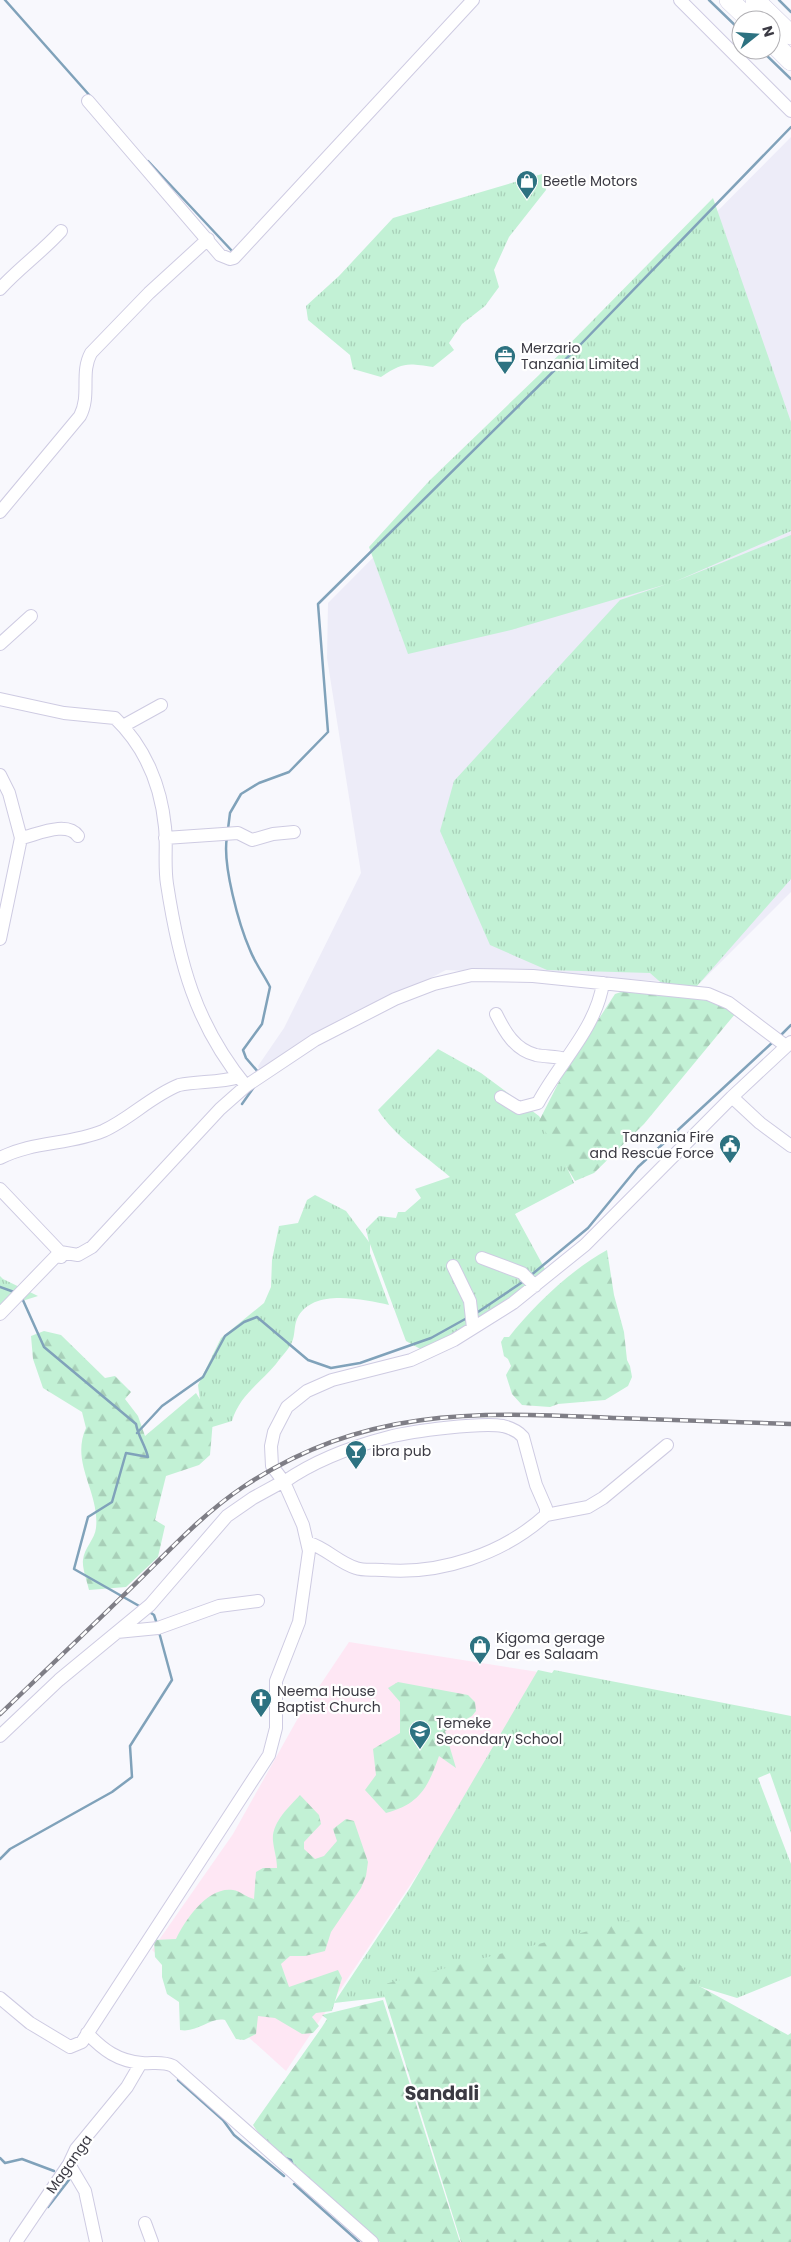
<svg xmlns="http://www.w3.org/2000/svg" width="791" height="2242" font-family="Poppins,sans-serif">
<defs>
<pattern id="grass-tufts" width="24" height="20" patternUnits="userSpaceOnUse" patternTransform="scale(1.25)"><rect width="24" height="20" fill="#c2f1d5"/><path d="M3 7l-1-3M5 7V3M7 7l1-3M15 17l-1-3M17 17v-4M19 17l1-3" fill="none" stroke="#a8cfb8"/></pattern>
<pattern id="forest-firs" width="22" height="20" patternUnits="userSpaceOnUse" patternTransform="scale(1.25)"><rect width="22" height="20" fill="#c2f1d5"/><path d="M5 1l3.5 6h-7zM16 11l3.5 6h-7z" fill="#a8cfb8"/></pattern>
</defs>
<rect width="100%" height="100%" fill="#f8f8fd"/>
<path fill="#fee7f4" d="M349,1642L551,1674L286,2071L152,1950L233,1834L298,1718Z"/>
<path fill="#edecf8" d="M791,137V892L700,983L446,970L298,1046L260,1072L258,1066L284,1028L361,873L327,658L328,603Z"/>
<path fill="url(#grass-tufts)" d="M542,174L546,190L509,237L494,270L499,287L485,306L462,324L449,343L454,350L433,367C407,363 403,362 381,377L353,369L350,355L308,320L306,306L339,276L393,218Z
M713,198L791,422V531L674,582L791,535V879L683,1002L650,973L547,970L490,945L440,831L454,781L620,600L667,584L511,630L408,654L369,547L430,480L539,375Z
M438,1049L481,1073L539,1116L554,1139L574,1183L515,1214L546,1271L493,1309L424,1351L406,1341L370,1244V1253L389,1305C364,1300 312,1287 297,1319C294,1326 295,1335 292,1342C289,1349 281,1357 276,1364C260,1383 239,1396 232,1421L209,1428L202,1416L198,1385L221,1338L264,1303L271,1287L272,1260L279,1226L298,1223L307,1200L315,1195L346,1211L369,1242L366,1229L379,1216L396,1218L398,1212H405L421,1198L415,1189L450,1177C426,1156 396,1138 378,1110Z
M0,1276L3,1279L38,1296L0,1308Z
M538,1670L552,1673L554,1670L791,1716V1833L770,1773L758,1778L791,1864V1976L737,1998L665,1976L661,1966L334,2003L410,1888Z"/>
<path fill="url(#forest-firs)" d="M645,984L732,1002L735,1014L644,1124L594,1173L575,1181L539,1121L563,1074L615,994Z
M607,1250L614,1295L624,1332L627,1360L630,1366L632,1377L628,1386L605,1400L558,1404L550,1407L522,1405L512,1394L506,1375L511,1366L508,1359L504,1356L501,1342L504,1337H509C533,1306 572,1269 607,1250Z
M44,1331L61,1335L105,1378L115,1376L131,1392L125,1399L138,1416L145,1436L196,1393L213,1420L210,1455L199,1465L166,1476L155,1520L165,1526L158,1557L126,1587L89,1590C87,1581 82,1568 83,1560C84,1548 95,1539 96,1528C100,1492 70,1463 86,1428L82,1412L43,1388L33,1359L31,1336Z
M398,1682L468,1695L475,1702L476,1711L472,1716L445,1731L456,1768L439,1756C428,1787 420,1804 386,1813L365,1790L376,1775L373,1749L400,1733V1702L388,1688Z
M300,1795L319,1815L321,1824L304,1842V1849L315,1859L324,1856L337,1841L333,1829L346,1819L354,1821L368,1862L366,1876L361,1888L331,1932L325,1951L305,1956H290L281,1964L289,1987L338,1970L342,1978L332,2011L316,2013L312,2017L319,2026L313,2033L302,2034L275,2018L258,2016L256,2034L244,2040L236,2039L225,2020C209,2017 199,2033 180,2030L179,2002L167,1994L162,1977V1965L155,1957L154,1940L176,1939C185,1920 208,1886 233,1890C240,1891 246,1897 254,1899L256,1872L263,1868H277C277,1858 274,1851 273,1841C271,1823 289,1807 300,1795Z
M638,1918L699,1986L788,2035L791,2033V2242H461L381,1985Z
M383,2000L460,2242H380L260,2135L253,2125L322,2027L327,2019L322,2015Z"/>
<g fill="none" stroke-linecap="round" stroke-linejoin="round">
<path stroke="#80a2ba" stroke-width="2.5" d="M5,0L91,97
M709,0L741,31
M779,0L791,12
M761,50L791,79
M148,161L233,252
M228,829L230,813L241,794L259,783L289,772L328,732L318,604L581,344L791,127
M227,837C222,864 239,925 250,950C255,963 264,975 270,987L262,1024L243,1050L246,1058L259,1073
M780,1036L791,1025
M242,1104L254,1087
M530,1276L588,1228L638,1167L774,1041
M0,1287L14,1292
M22,1298L44,1347L136,1424C138,1436 145,1445 148,1457L126,1453L112,1502L88,1517L74,1569L141,1607
M475,1314L524,1281
M137,1433L162,1406L203,1377L225,1336L244,1322L257,1317L308,1360L331,1368L360,1363L431,1338L467,1318
M148,1611L154,1615L157,1624
M0,1859L10,1849L112,1792L132,1777L130,1746L172,1680L159,1632
M178,2080L223,2120L234,2135L284,2176
M0,2158L5,2163L22,2159L54,2171
M285,2158L291,2160L293,2166
M294,2184L359,2242
M48,2207L72,2176"/>
<g stroke="#cecbe2" stroke-width="14">
<path id="minor" d="M680,0L791,111
M88,101L220,255L230,259L234,258L473,0
M0,289C19,268 42,252 61,231
M0,512L80,416C91,395 80,373 91,353L149,293L208,239
M0,644L31,616
M0,699L64,713L115,718C145,747 161,786 165,827C167,846 164,865 167,884C179,962 195,1024 246,1086
M123,726L161,705
M0,775L9,793L21,838L0,939
M21,838C36,835 67,820 78,836
M165,838L238,833L252,840L273,834L294,832
M496,1014C505,1032 515,1050 536,1055C546,1057 556,1056 566,1059
M501,1097L519,1108L538,1103C559,1063 596,1029 603,983
M732,1097L760,1123L791,1146
M0,1158C33,1141 69,1145 103,1131C130,1119 151,1096 179,1085C199,1081 219,1083 239,1077
M0,1189L60,1252L61,1257
M482,1258L522,1273L535,1286
M453,1266L470,1301L473,1328
M0,1314L60,1252L78,1255L92,1247L220,1109L246,1086L315,1040L395,999L434,984L472,975L533,976L708,994L729,1003L786,1046
M284,1482C314,1461 354,1446 389,1437C412,1431 482,1422 503,1426C511,1428 518,1431 523,1437L536,1485L546,1508V1515C503,1554 440,1575 383,1570C374,1569 364,1571 356,1568C339,1563 326,1548 309,1543
M546,1515L588,1507L603,1498L667,1445
M117,1632L158,1628L219,1606L258,1601
M0,1736L59,1680L150,1605L227,1516L253,1498L284,1481
M0,1998L30,2023L70,2047L82,2042L269,1755L276,1728V1681L299,1622L309,1551L303,1525L284,1482L272,1466L271,1446L274,1432L287,1407L307,1391L332,1380L411,1360L454,1340L513,1303L585,1245L732,1097L791,1042
M87,2033C103,2050 118,2061 142,2063C153,2064 162,2061 173,2066L372,2242
M69,2164L85,2191L96,2242
M145,2223L152,2242
M16,2242L69,2164L76,2149L127,2087L141,2063"/>
</g>
<g stroke="#cecbe2" stroke-width="20">
<path id="highway" d="M729,0L750,20
M755,0L791,35
M771,41L791,61"/>
</g>
<use href="#minor" stroke="#fff" stroke-width="12"/>
<use href="#highway" stroke="#fff" stroke-width="19"/>
<g stroke="#7f7e86" stroke-width="4.5">
<path id="rail" d="M0,1714C43,1673 87,1631 130,1589C166,1554 201,1515 243,1487C366,1406 476,1412 616,1418C674,1420 733,1422 791,1424"/>
</g>
<use href="#rail" stroke="#fff" stroke-width="2.5" stroke-dasharray="8" stroke-linecap="butt"/>
</g>
<defs>
<g id="shop-pin" transform="scale(1.125)"><path d="M0 17L-7.5 6A9.5 9.5 0 1 1 7.5 6Z" fill="#2d7281" stroke="#fff"/><path d="M-5-2.5h2.3a2.7 3.5 0 0 1 5.4 0H5L5.5 6h-11ZM-1.5-2.5h3a1.5 2.3 0 0 0-3 0Z" fill="#fff"/></g>
<g id="office-pin" transform="scale(1.125)"><path d="M0 17L-7.5 6A9.5 9.5 0 1 1 7.5 6Z" fill="#2d7281" stroke="#fff"/><path d="M-6-3h4V-5.5h4V-3h4V5H-6ZM-1-4.5V-3h2v-1.5ZM-6 0V1H6V0Z" fill="#fff"/></g>
<g id="civic-pin" transform="scale(1.125)"><path d="M0 17L-7.5 6A9.5 9.5 0 1 1 7.5 6Z" fill="#2d7281" stroke="#fff"/><path d="M-.6-6.5H3V-4.5H.6V-3L4-1V1h2V6H-6V1h2V-1L-.6-3ZM-1.2 2.5V6h2.4V2.5Z" fill="#fff"/></g>
<g id="bar-pin" transform="scale(1.125)"><path d="M0 17L-7.5 6A9.5 9.5 0 1 1 7.5 6Z" fill="#2d7281" stroke="#fff"/><path d="M-6-5H6L.8 .8V4.5H3.5V6h-7V4.5H-.8V.8Z" fill="#fff"/></g>
<g id="church-pin" transform="scale(1.125)"><path d="M0 17L-7.5 6A9.5 9.5 0 1 1 7.5 6Z" fill="#2d7281" stroke="#fff"/><path d="M-1.2-6h2.4v3.5h3.3v2.4h-3.3V6h-2.4V-.1h-3.3v-2.4h3.3Z" fill="#fff"/></g>
<g id="school-pin" transform="scale(1.125)"><path d="M0 17L-7.5 6A9.5 9.5 0 1 1 7.5 6Z" fill="#2d7281" stroke="#fff"/><path d="M0-5L7-2L0 1L-7-2ZM-4 1L0 2.5L4 1V4Q0 6-4 4Z" fill="#fff"/></g>
</defs>
<g fill-rule="evenodd">
<use href="#shop-pin" x="527" y="181"/>
<use href="#office-pin" x="505" y="356"/>
<use href="#civic-pin" x="730" y="1145"/>
<use href="#bar-pin" x="356" y="1451"/>
<use href="#shop-pin" x="480" y="1646"/>
<use href="#church-pin" x="261" y="1699"/>
<use href="#school-pin" x="420" y="1731"/>
</g>
<g text-anchor="middle" dominant-baseline="central" stroke-width="4.5" stroke-linejoin="round" paint-order="stroke">
<g font-size="14" fill="#3b3a43" stroke="#fff" text-anchor="start">
<text x="543" y="181">Beetle Motors</text>
<text x="521" y="348">Merzario<tspan x="521" dy="16">Tanzania Limited</tspan></text>
<text x="714" y="1137" text-anchor="end">Tanzania Fire<tspan x="714" dy="16">and Rescue Force</tspan></text>
<text x="372" y="1451">ibra pub</text>
<text x="496" y="1638">Kigoma gerage<tspan x="496" dy="16">Dar es Salaam</tspan></text>
<text x="277" y="1691">Neema House<tspan x="277" dy="16">Baptist Church</tspan></text>
<text x="436" y="1723">Temeke<tspan x="436" dy="16">Secondary School</tspan></text>
</g>
<g font-size="14" fill="#3b3a43" stroke="#fff">
<text transform="translate(69 2164) rotate(-55)">Maganga</text>
</g>
<g font-size="19" font-weight="bold" fill="#3b3a43" stroke="#fff">
<text x="442" y="2093">Sandali</text>
</g>
</g>
<g transform="translate(756 35) rotate(73)"><circle r="24" fill="#ffffff" stroke="#b1b0b4"/>
<path d="M0-4L9 19L0 12L-9 19Z" fill="#2d7281"/>
<text y="-8" font-size="14" font-weight="bold" text-anchor="middle" fill="#3b3a43">N</text>
</g>
</svg>
